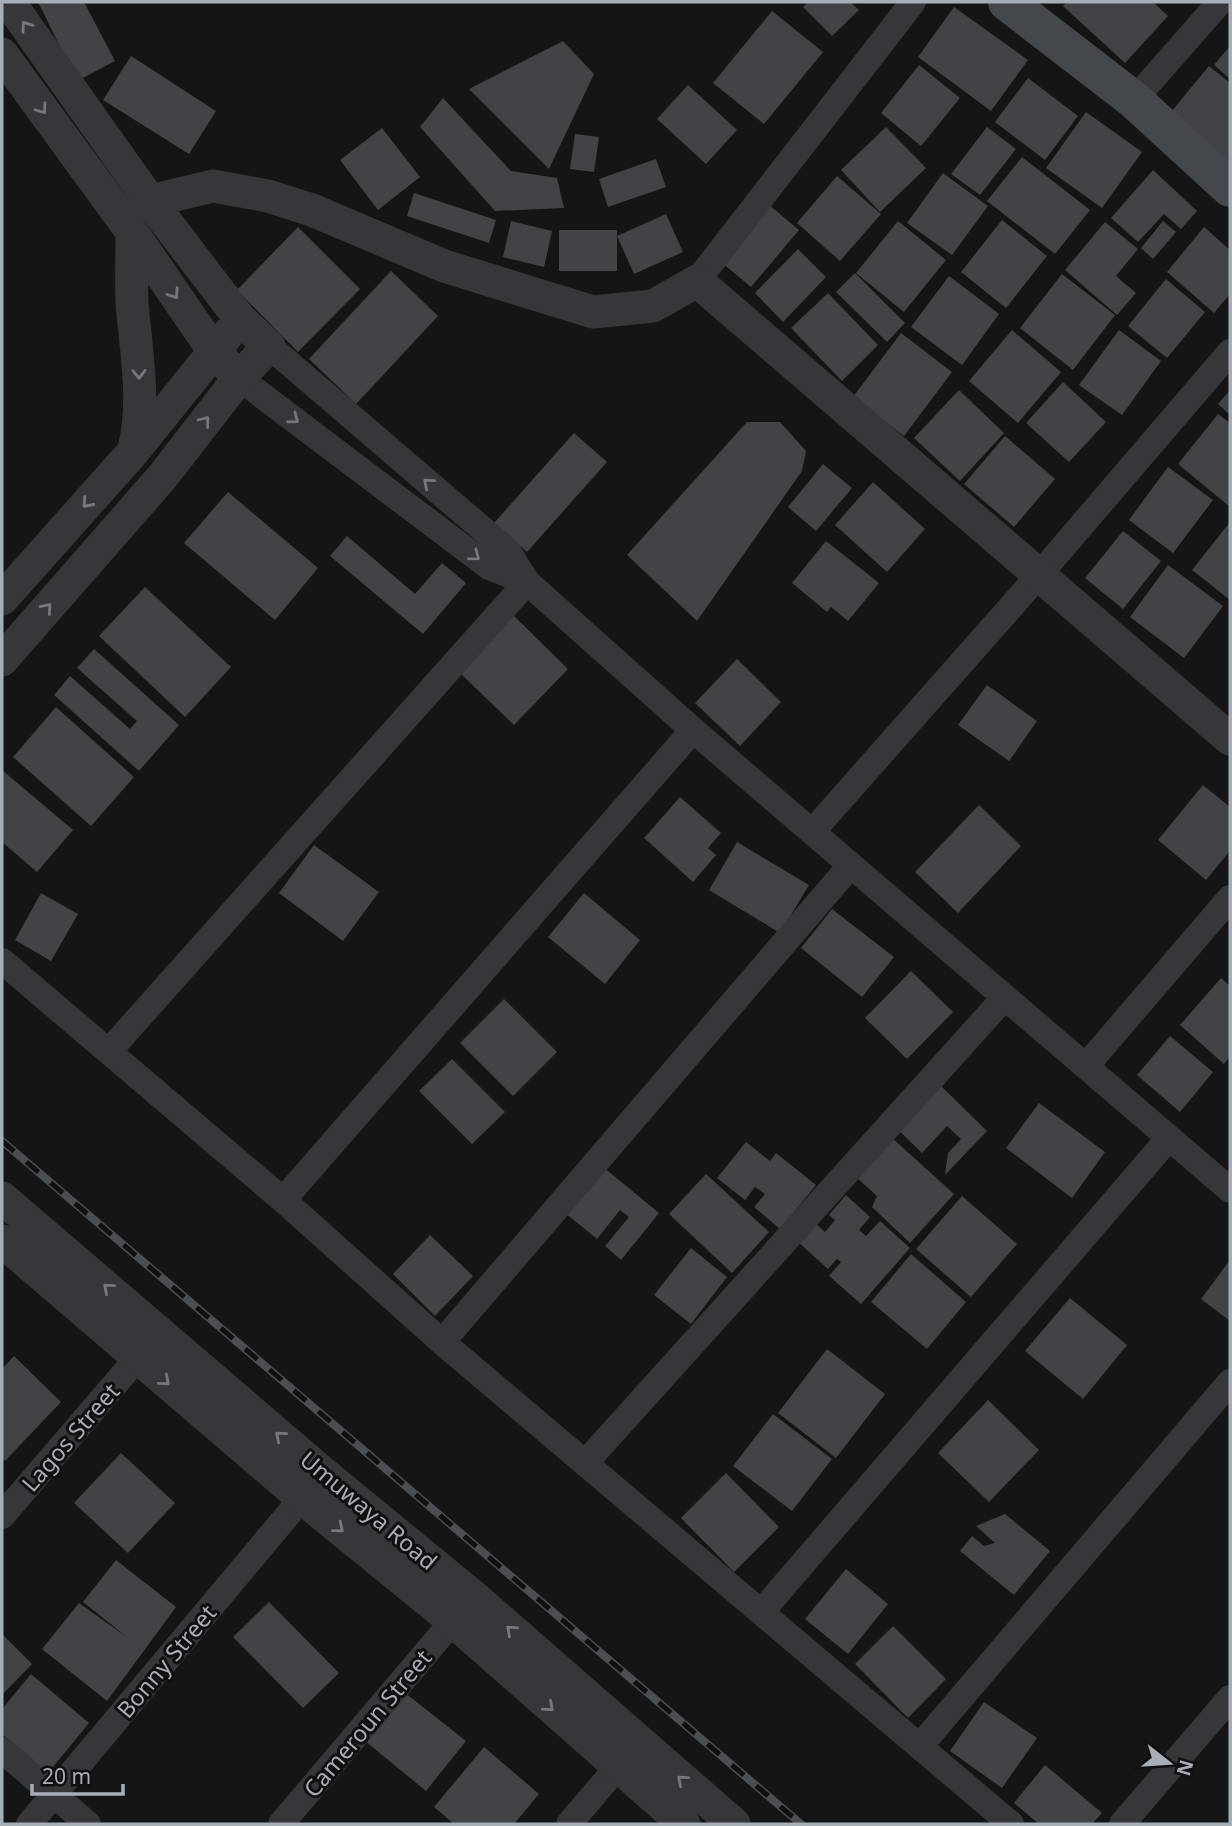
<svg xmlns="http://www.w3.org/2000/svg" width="1232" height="1826" font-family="'Noto Sans',sans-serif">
<rect width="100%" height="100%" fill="#151517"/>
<path fill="#414347" d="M38,2H84L115,61L77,81Z
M808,2H850L859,10L832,36L803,7Z
M1067,2H1153L1168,16L1125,63L1063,6Z
M954,7L1028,60L991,111L918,57Z
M772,11L823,52L764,124L713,83Z
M563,41L594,74L549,169L469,89Z
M1230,46V79L1214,65Z
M131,56L216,111L189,154L103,100Z
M919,65L960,98L921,146L881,113Z
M1209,66L1230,83V167L1166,118Z
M1028,78L1078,116L1045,160L995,122Z
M688,85L737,130L706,164L657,119Z
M443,98L511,171L557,178L564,208L495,211L420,127Z
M1086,112L1142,152L1102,208L1046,168Z
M886,127L926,168L880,212L841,170Z
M987,127L1016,149L980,195L951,174Z
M382,128L420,177L378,210L340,160Z
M575,134L599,137L594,172L570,169Z
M1022,157L1090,210L1055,254L987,201Z
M656,159L666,187L608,207L599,179Z
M1153,170L1197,211L1181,229L1164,214L1138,242L1111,218Z
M943,173L988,206L952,255L907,223Z
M837,176L881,214L840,261L797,223Z
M414,193L496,220L489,243L407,216Z
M768,204L799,230L751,287L720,261Z
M666,214L683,252L634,274L617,236Z
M1002,220L1047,256L1006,308L961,272Z
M511,221L552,231L544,267L503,257Z
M898,221L946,260L904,312L856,273Z
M1163,221L1176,232L1153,259L1141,248Z
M1105,222L1138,249L1116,276L1136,293L1117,315L1065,270Z
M298,227L360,289L298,352L237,290Z
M1204,227L1230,250V294L1214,313L1167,272Z
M559,230H617V271H559Z
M798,249L826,277L783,322L755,293Z
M391,271L438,316L356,404L309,359Z
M855,273L905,323L887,342L836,292Z
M1062,274L1115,315L1073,370L1020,328Z
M949,276L999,314L962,365L911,327Z
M1166,279L1205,312L1167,358L1128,326Z
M828,293L878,345L842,381L791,328Z
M1012,330L1061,372L1018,423L969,381Z
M1119,330L1161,361L1122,415L1079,385Z
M901,333L952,372L904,436L853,397Z
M1063,382L1106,422L1069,462L1026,423Z
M959,390L1004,433L960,481L914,438Z
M1230,390V415L1218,404Z
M1218,414L1230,423V507L1178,464Z
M747,422H780L806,451L802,471L697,621L627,555Z
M574,433L607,462L527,552L494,523Z
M1005,436L1055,479L1014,527L964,484Z
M823,464L852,488L816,531L788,507Z
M1168,467L1213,500L1173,553L1129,520Z
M873,482L925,529L887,572L835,525Z
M228,492L318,568L275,620L184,543Z
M1230,522V600L1192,570Z
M1123,531L1161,561L1123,609L1085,578Z
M347,536L415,594L442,563L466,583L423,634L330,556Z
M826,541L879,583L848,621L831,607L827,612L792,583Z
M1168,565L1223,606L1184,658L1130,617Z
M145,587L231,667L185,717L99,636Z
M512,614L568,669L514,725L458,671Z
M94,649L179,725L139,771L54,695L70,676L130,729L137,721L77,668Z
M737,659L781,702L740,746L695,703Z
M987,685L1037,721L1009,761L958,725Z
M56,707L134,777L91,826L13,757Z
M2,770L73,830L37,872L2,842Z
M1203,785L1230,807V851L1206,880L1158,840Z
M680,797L721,833L708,848L716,855L693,882L644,838Z
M979,805L1021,846L958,913L915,872Z
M737,842L809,885L780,933L709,890Z
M314,845L379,892L343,941L279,893Z
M41,893L78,914L51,961L15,940Z
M584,893L640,940L605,984L548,937Z
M832,909L894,957L862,997L801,948Z
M911,971L953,1012L907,1059L865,1018Z
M1221,978L1230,986V1056L1224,1064L1180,1025Z
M504,999L557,1052L513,1096L460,1043Z
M1170,1036L1213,1072L1180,1112L1137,1075Z
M452,1059L505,1112L472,1144L419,1091Z
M937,1082L987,1131L945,1175L948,1153L961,1139L947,1126L922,1153L895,1127Z
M1039,1103L1105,1152L1072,1198L1006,1148Z
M891,1137L954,1194L910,1243L872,1207L877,1196L856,1177Z
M746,1142L770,1161L776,1153L816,1185L780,1229L754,1207L765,1194L755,1187L745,1200L717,1178Z
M602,1166L659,1213L621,1260L605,1246L629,1217L620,1210L597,1239L564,1212Z
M706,1174L769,1232L732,1273L669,1214Z
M846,1195L870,1217L859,1230L866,1236L880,1221L910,1248L861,1304L829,1276L841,1262L837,1259L828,1269L797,1241L814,1222L825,1232L835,1220L829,1215Z
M962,1196L1017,1244L971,1297L916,1249Z
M430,1235L473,1276L435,1316L393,1274Z
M691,1248L727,1277L691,1324L654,1295Z
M911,1254L966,1302L927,1349L871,1302Z
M1230,1260V1321L1201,1299Z
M1070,1298L1127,1345L1083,1399L1025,1351Z
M827,1349L885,1394L836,1458L778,1413Z
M14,1356L61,1402L5,1461L2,1457V1369Z
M988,1400L1039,1450L989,1502L938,1453Z
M773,1414L832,1459L792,1511L733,1466Z
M121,1453L175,1503L128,1553L74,1503Z
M726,1473L779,1527L734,1572L681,1518Z
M1005,1514L1050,1551L1014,1595L960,1551L972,1536L984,1546L995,1543L976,1526Z
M116,1560L176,1607L107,1701L42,1649L79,1603L128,1638L83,1602Z
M846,1569L888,1604L848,1654L805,1619Z
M269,1602L339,1673L303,1708L233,1637Z
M893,1626L946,1679L908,1718L855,1664Z
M2,1634L32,1664L2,1695Z
M31,1674L89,1723L48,1773L2,1734V1709Z
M404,1692L466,1741L426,1791L365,1741Z
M984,1702L1037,1738L1002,1788L950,1751Z
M484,1747L539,1794L514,1824H454L434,1807Z
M1045,1765L1102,1813L1092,1824H1039L1014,1803Z"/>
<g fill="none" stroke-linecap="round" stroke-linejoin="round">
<path stroke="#36373b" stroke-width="26" d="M1134,100L1220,2
M697,281L913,2
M269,346L508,551L527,582L693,730L1230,1190
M239,378L489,567L527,582
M812,832L1039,575L1230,352
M2,961L283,1200L442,1342L1011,1824
M109,1051L527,582
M1086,1066L1230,898
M283,1200L693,730
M442,1342L851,865
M586,1462L1005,997
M2,1516L151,1342
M762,1611L1169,1138
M920,1746L1230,1382
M2,1750L88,1824
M29,1824L302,1498
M281,1824L453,1621
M569,1824L631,1751
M1122,1824L1230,1698"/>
<path stroke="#36373b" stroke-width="33" d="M2,54L132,232L213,350L239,378
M150,201L213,186L268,196L312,210L444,266L593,312L653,306L697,281L1230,739
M132,232C132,256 131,280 132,303C136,352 146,401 134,449
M2,599L133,452L228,334
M2,660L163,476L239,378L269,346L241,320L150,201L9,2
M2,1198L323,1473L474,1597L734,1824
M2,1241L302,1498L453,1621L684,1824"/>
<path stroke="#44474b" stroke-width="38" d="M1007,2L1134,100L1230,188"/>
<g stroke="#4b4e52" stroke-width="8">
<path id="rail" d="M2,1141L801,1824"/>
</g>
<use href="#rail" stroke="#101012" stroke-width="5" stroke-dasharray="16" stroke-linecap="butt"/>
</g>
<defs><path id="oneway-chevron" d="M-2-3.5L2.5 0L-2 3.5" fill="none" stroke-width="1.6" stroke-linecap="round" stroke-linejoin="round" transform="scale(1.75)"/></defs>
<g stroke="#74787f">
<use href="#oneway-chevron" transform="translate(26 26) rotate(-125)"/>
<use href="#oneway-chevron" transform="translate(42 109) rotate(54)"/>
<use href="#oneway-chevron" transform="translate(174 294) rotate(56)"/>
<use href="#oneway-chevron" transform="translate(139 374) rotate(89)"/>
<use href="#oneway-chevron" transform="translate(294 419) rotate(37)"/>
<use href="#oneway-chevron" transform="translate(205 421) rotate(-52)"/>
<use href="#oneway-chevron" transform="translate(428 483) rotate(-139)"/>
<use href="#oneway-chevron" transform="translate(87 503) rotate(132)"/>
<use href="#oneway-chevron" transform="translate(475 556) rotate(37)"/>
<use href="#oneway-chevron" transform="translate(47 608) rotate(-49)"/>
<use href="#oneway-chevron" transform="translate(108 1288) rotate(-139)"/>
<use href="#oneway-chevron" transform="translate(165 1381) rotate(41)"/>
<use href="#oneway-chevron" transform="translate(280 1436) rotate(-139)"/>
<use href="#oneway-chevron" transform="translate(339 1528) rotate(39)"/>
<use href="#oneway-chevron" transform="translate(511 1630) rotate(-138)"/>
<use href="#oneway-chevron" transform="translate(549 1707) rotate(42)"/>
<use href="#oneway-chevron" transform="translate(682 1780) rotate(-139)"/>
</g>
<g text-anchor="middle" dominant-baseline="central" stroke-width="6" stroke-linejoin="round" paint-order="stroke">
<g font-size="23" fill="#a7aeb6" stroke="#101012">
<text transform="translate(70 1437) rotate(-49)">Lagos Street</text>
<text transform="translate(369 1510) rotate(40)">Umuwaya Road</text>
<text transform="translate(166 1661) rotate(-50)">Bonny Street</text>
<text transform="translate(367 1723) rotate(-50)">Cameroun Street</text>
</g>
</g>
<rect width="1232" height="1826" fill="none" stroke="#a7aeb6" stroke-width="7"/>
<g transform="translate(1169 1763) rotate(107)" stroke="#101012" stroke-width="5" paint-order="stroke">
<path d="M0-5L12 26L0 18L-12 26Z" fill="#a7aeb6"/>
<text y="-10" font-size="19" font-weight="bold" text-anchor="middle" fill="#a7aeb6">N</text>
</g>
<path d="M32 1784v10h91v-10" fill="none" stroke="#a7aeb6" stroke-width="3.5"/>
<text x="42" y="1784" font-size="21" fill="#a7aeb6" stroke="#101012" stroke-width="5" paint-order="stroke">20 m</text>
</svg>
